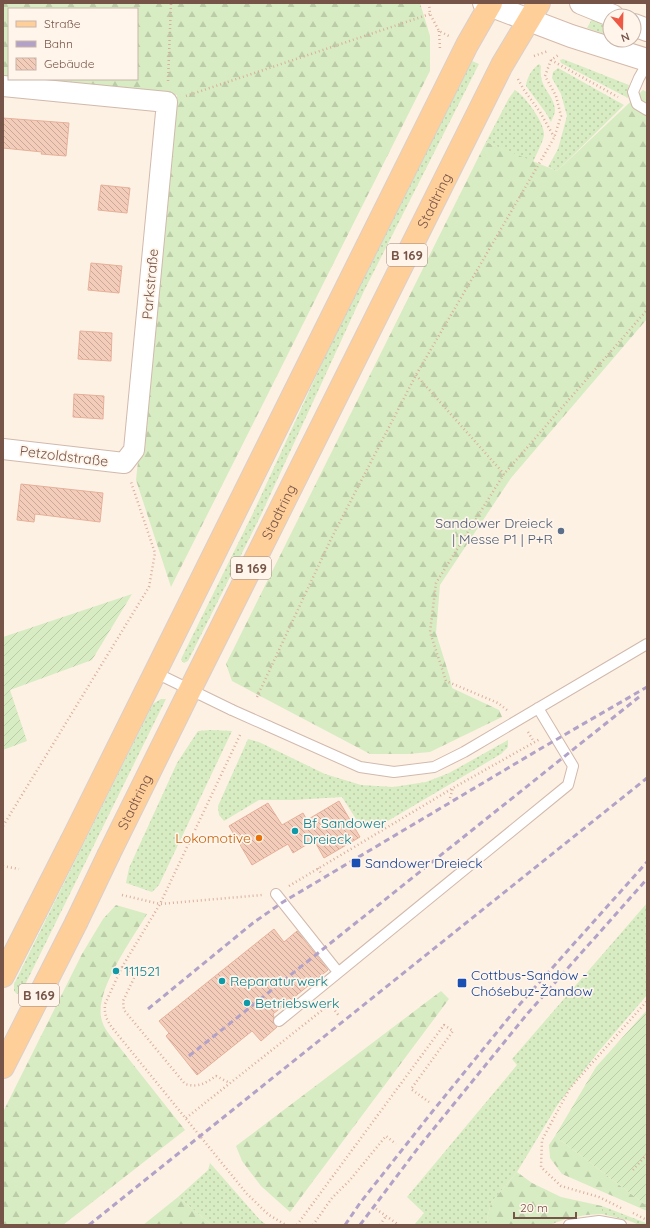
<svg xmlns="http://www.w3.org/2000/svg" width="650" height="1228" font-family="Quicksand,sans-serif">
<defs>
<pattern id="grass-dots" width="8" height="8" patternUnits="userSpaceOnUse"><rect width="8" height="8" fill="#d7ecc2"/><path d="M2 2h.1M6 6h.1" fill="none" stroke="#bccca8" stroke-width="1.8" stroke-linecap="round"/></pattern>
<pattern id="forest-firs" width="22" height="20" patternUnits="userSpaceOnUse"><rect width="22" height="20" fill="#d7ecc2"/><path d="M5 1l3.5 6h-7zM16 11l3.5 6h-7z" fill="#bccca8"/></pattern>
<pattern id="garden-furrows" width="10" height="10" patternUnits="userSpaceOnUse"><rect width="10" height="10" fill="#d7ecc2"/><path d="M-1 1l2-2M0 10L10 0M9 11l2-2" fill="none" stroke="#bccca8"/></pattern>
<pattern id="building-back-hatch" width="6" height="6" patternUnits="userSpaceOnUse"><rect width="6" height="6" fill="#f4ccba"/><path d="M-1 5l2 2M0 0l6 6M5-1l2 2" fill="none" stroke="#caa899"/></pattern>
</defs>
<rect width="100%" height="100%" fill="#fdf1e4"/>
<path fill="url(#grass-dots)" d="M592,19L610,26V36L587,28Z
M563,59L629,85L628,91V98L561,63L560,60Z
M472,61L479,64L364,291L261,515L188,661L184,663L181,660L182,657L254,511L357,287Z
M539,64L541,66C538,89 554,93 555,110C555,114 552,119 551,122L546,113L526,86C527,77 532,69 539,64Z
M558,68L624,105L557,171L548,167L558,149L567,116L561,94L552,78L553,72Z
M515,90C525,96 545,123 544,135C543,142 536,155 533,162L486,142L509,98Z
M161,699H166L22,991L17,994L14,991V984L153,704Z
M211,730L232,731L159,885L152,892L126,883L129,868L177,763L198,731Z
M248,739L259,742L325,774L361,785L393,787L426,782L449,773L508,740V747L501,754L381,825L366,827L356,819L342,797L294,800H259L224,821L219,815L218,806Z
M647,903V995L599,1051L558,1104L517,1172L491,1203L487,1219L492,1225H414L424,1213L407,1197L517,1065L512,1059Z
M210,1163L260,1220L267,1225H212L178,1197L208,1170Z
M602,1206L646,1223L647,1225H639L630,1221L602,1214Z"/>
<path fill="url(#forest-firs)" d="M3,3H420L430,36V71L171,587L136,480L177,95L20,79H137V9H9V78L3,77Z
M643,90L647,92V319L511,478L440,585L436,633L450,678L452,688L499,710L502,717L430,752L408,754H370L232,681L226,664L486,142L557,171Z
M116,905L147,914C132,939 96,989 101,1017C102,1023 105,1029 109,1034L185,1130L63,1225H3V1112L82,954L103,919Z
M441,991L449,999L290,1212L261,1186L242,1161L236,1146Z
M555,1136L647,1206V1211L562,1174L550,1158L549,1145Z
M517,1172L532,1183L561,1197L602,1206V1214L586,1215L569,1218L549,1225H492L487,1219L491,1203Z
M178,1197L212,1225H143Z"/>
<path fill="url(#garden-furrows)" d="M132,594L92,660L10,690L27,741L3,750V637Z
M647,1010V1206L555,1136L596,1067Z"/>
<path fill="url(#building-back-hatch)" stroke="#e7b09a" d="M3,118L69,123L66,156L41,154L42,152L3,148Z
M101,185L130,188L127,213L98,210Z
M91,263L122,266L119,293L88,290Z
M80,331L112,333L111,361L78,359Z
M74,394L104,396L103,419L73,417Z
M21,484L103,493L100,522L35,514L34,522L17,520Z
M339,801L360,837L324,858L314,840L293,853L288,844L252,865L229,826L268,803L282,825L303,813L307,820Z
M274,929L284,942L297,931L328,970L273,1014L274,1017L273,1022L277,1027L261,1041L252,1031L197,1075L166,1036L169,1033L159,1021Z"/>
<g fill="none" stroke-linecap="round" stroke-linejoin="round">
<g stroke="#d1b9ac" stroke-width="12">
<path id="lane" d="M647,64L639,78L633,92L637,104L647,110
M156,673L232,710
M268,726L360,767L394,772L434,767L464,752L647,644
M276,894L338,972
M279,1021L568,785L573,766L538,708
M569,1225L599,1221L621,1225"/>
</g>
<g stroke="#d1b9ac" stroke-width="22">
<path id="street" d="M3,86L167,102L134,450L124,463L3,449"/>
</g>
<g stroke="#d5b9aa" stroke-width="24">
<path id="secondary" d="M484,3L571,36L647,60
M581,3L613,16
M634,25L647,30"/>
</g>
<g stroke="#d9cfcc" stroke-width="24">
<g id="primary">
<path d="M72,840L467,45L491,3"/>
<path id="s1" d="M109,854L190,690L502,65L539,3"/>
<path d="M3,976L35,913"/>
<path d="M3,1067L76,923"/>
</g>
</g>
<path stroke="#d9af9d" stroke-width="2.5" stroke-dasharray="1 3" stroke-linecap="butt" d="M429,3L430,14L439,31L449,36
M646,3L647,4
M439,31L440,49
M534,56L548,51
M551,60L618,97
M518,79L524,90L540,112L554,137
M168,81L171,3
M186,96L430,14
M416,375L504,474
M257,697L331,539L416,375L554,138L561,116L556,96L545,76L551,60L560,54
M507,710L498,703L446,681L430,632L436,583L504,474L647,310
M528,732L534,742
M240,735L160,904L122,967L105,1004C104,1015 107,1021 114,1030L247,1194L269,1215L286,1225
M450,798L453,788
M3,826L149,587L155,553L131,482
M3,866L19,869
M318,868L322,875
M289,886L453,788L540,739
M122,895L160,904L262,895
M122,967L136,974L123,1001L124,1010L185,1084C198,1088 206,1083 216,1076L230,1083
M186,1118L330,1004L339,1016
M633,1170L647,1154
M621,1208L599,1197L561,1186L541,1167L542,1140L570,1088L647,1001
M376,1209L399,1225
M633,1213L647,1220
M297,1225L444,1025L453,1031L411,1089L429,1102
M313,1225L332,1198L350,1180L386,1136L396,1144
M380,1225L386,1216"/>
<use href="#lane" stroke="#fff" stroke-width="10"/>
<use href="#street" stroke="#fff" stroke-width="20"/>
<use href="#secondary" stroke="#fff" stroke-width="22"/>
<use href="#primary" stroke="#ffcf9a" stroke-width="22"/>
<path stroke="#b2a2c8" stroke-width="3" stroke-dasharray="6 4" stroke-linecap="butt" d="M148,1009L253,923L283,902L540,749L647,687
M189,1056L639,697
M89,1225L647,778
M345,1225L360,1203L432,1112L520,1004L647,862
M360,1225L418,1148L528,1013L647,879"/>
<g stroke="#d1b9ac" stroke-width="12" stroke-linecap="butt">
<path id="lane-bridge" d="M232,710L268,726"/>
</g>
<g stroke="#d9cfcc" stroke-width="24" stroke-linecap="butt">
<path id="primary-bridge" d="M35,913L72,840
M76,923L109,854"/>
</g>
<use href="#lane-bridge" stroke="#fff" stroke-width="10"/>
<use href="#primary-bridge" stroke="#ffcf9a" stroke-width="22"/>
</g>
<circle fill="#5c6f8a" stroke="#fff5eb" stroke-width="1.5" cx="561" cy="531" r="4"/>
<g fill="#0f9aa8" stroke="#fff5eb" stroke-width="1.5">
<circle cx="295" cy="831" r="4"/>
<circle cx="116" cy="971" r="4"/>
<circle cx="222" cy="981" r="4"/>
<circle cx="247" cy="1003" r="4"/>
</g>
<circle fill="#e8710a" stroke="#fff5eb" stroke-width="1.5" cx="259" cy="838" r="4"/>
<g fill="#1a4fb4" stroke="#fff5eb" stroke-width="1.5">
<rect x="351" y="858" width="10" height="10" rx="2"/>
<rect x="457" y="978" width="10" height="10" rx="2"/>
</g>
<g text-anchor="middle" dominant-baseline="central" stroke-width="3.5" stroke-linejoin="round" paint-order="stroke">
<g fill="#fff5eb" stroke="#a08479" stroke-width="1">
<rect x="387" y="244" width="40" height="22" rx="3"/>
<rect x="231" y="557" width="40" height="22" rx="3"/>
<rect x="19" y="984" width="40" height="22" rx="3"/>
</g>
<g font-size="13" font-weight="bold" fill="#775448">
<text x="407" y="255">B 169</text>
<text x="251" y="568">B 169</text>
<text x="39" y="995">B 169</text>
</g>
<g font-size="14" fill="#775448" stroke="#fff5eb">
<text stroke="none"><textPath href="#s1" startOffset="730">Stadtring</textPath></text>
<text transform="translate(150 284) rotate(-85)">Parkstraße</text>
<text transform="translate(64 456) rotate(7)">Petzoldstraße</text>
<text stroke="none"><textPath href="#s1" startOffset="382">Stadtring</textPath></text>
<text stroke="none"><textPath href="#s1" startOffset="58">Stadtring</textPath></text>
</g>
<g font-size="14" fill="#4e5e75" stroke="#fff5eb" text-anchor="end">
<text x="553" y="523">Sandower Dreieck<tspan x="553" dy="16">| Messe P1 | P+R</tspan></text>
</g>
<g font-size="14" fill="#0d838f" stroke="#fff5eb" text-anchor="start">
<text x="303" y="823">Bf Sandower<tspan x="303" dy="16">Dreieck</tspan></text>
<text x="124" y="971">111521</text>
<text x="230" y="981">Reparaturwerk</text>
<text x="255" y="1003">Betriebswerk</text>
</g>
<g font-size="14" fill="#c56008" stroke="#fff5eb" text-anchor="end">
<text x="251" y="838">Lokomotive</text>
</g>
<g font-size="14" fill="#164399" stroke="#fff5eb" text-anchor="start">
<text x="365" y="863">Sandower Dreieck</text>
<text x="471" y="975">Cottbus-Sandow -<tspan x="471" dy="16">Chóśebuz-Žandow</tspan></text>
</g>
</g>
<rect width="650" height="1228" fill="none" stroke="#775448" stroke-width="8"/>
<rect x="8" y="8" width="130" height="72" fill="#fff5eb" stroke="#c9b5aa"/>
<rect x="16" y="21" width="20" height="6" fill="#ffcf9a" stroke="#c9b5aa"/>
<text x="44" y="28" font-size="12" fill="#775448">Straße</text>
<rect x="16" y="41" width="20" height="6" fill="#b2a2c8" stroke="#c9b5aa"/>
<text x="44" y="48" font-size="12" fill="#775448">Bahn</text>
<rect x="16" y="58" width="20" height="12" fill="url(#building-back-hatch)" stroke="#c9b5aa"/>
<text x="44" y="68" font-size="12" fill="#775448">Gebäude</text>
<g transform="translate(622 28) rotate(160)"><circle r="19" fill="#fff5eb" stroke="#c9b5aa"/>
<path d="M0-3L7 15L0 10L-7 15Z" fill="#ed5944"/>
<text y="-6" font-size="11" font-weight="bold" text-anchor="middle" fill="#775448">N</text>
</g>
<path d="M514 1212v6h62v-6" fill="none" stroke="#775448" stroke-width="2"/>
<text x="520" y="1212" font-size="12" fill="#775448" stroke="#fff5eb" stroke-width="3" paint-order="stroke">20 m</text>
</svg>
